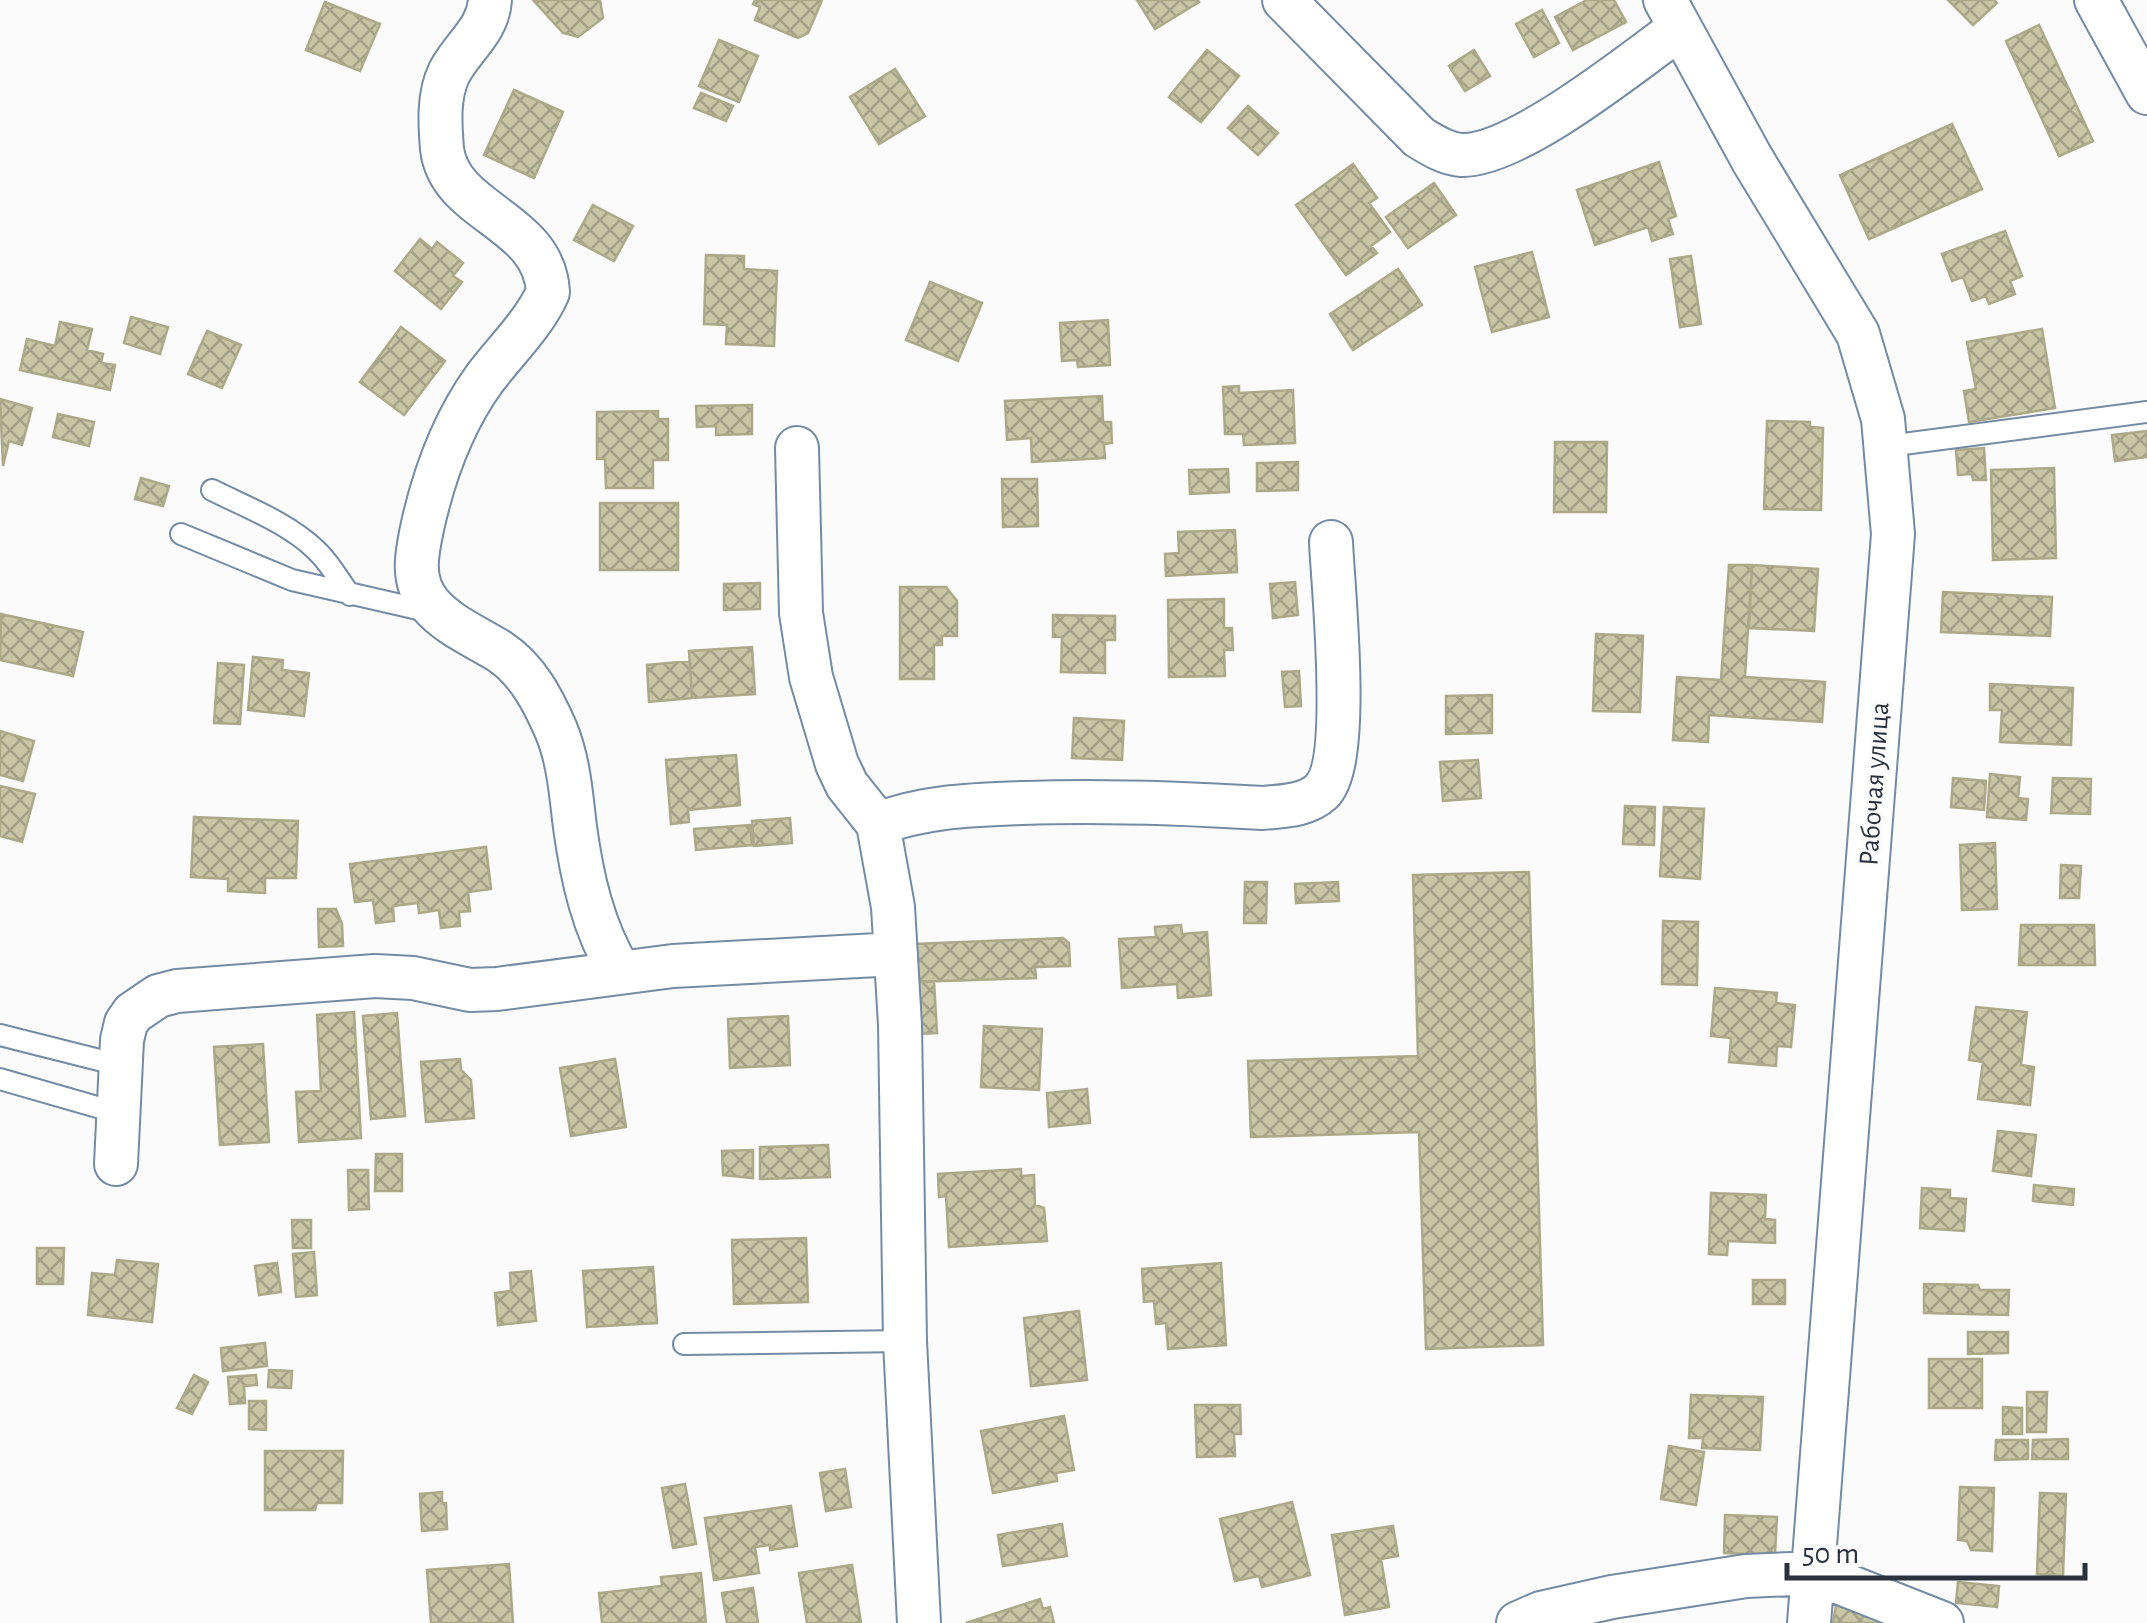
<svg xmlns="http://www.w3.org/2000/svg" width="2147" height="1623" font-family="'Alegreya Sans',sans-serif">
<defs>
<pattern id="building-cross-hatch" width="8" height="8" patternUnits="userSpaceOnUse" patternTransform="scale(2.5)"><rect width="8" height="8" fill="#c9c6a5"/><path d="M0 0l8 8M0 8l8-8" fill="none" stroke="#a3a188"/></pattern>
</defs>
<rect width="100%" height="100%" fill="#fbfbfb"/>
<path fill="url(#building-cross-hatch)" stroke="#aca989" stroke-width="2.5" d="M533,0H600L603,18L578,37L563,33Z
M755,0H822L808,33L798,38L755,20L760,7L753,4Z
M1137,0H1198L1199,2L1155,29Z
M1587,0H1614L1626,22L1573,50L1555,17Z
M1948,0H1994L1997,3L1973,25Z
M325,2L380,24L360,71L306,50Z
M1542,10L1559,43L1534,57L1516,24Z
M2039,25L2093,141L2059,156L2006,41Z
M719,40L758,56L739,102L699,86Z
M1207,50L1239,76L1201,122L1169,97Z
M1474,50L1490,76L1465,91L1449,66Z
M895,69L925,116L879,144L850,97Z
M514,90L563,112L534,178L484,155Z
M701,93L733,106L726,121L694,108Z
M1248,106L1278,133L1258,155L1228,128Z
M1952,124L1982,189L1869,239L1840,175Z
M1659,162L1676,216L1668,219L1673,234L1652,241L1648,227L1595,245L1577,190Z
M1353,164L1377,198L1369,203L1390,232L1371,246L1377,253L1346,275L1296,205Z
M1434,183L1456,215L1408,248L1386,217Z
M593,205L633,226L614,261L574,240Z
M2005,231L2022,276L2010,281L2015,294L1989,304L1986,296L1972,301L1963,277L1952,281L1942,254Z
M420,239L432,249L437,242L463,263L453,276L462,282L441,309L395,271Z
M1532,252L1549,317L1492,332L1475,267Z
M706,255L744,256V269L777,271L774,346L726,344L727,325L704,324Z
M1691,256L1701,324L1680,327L1670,259Z
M1398,269L1422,305L1353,350L1330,314Z
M930,282L982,303L958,361L906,340Z
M131,317L168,327L160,354L124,343Z
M1108,320L1110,365L1078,367L1077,360L1062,361L1060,323Z
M60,322L92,329L87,350L103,354L101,363L115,365L110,390L20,370L27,339L55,346Z
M401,327L445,361L404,415L360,382Z
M2042,329L2055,408L1969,422L1964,391L1976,389L1967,342Z
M207,331L241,345L222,388L188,374Z
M1239,386V393L1293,390L1295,443L1244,445L1243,434H1225L1223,387Z
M1102,396L1103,422H1111L1112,443L1104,444L1105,458L1032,462L1031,438L1007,440L1005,401Z
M0,399L32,408L22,445L9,441L3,466Z
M752,405V434L716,435V426L697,427L696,406Z
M658,411V419H668V460H653V488H606L605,459H597V412Z
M58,414L94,422L89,446L53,437Z
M1767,421L1810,422V427L1823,428L1821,510L1764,509Z
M2147,431V457L2115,461L2112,435Z
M1555,442H1607L1606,512H1554Z
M1984,448L1986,480H1973L1972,474L1958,475L1956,450Z
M1298,462V490L1257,491V463Z
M2054,468L2056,558L1993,560L1991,470Z
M1228,469L1229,492L1190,494L1189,470Z
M141,478L169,486L163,506L135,499Z
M1002,479H1037L1038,526L1003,527Z
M600,503H678V570H600Z
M1235,530L1237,572L1166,576L1165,554L1179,553L1178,532Z
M1729,565H1752L1745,677L1825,682L1822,722L1709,715L1708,742L1673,740L1677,677L1721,680Z
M1752,565L1818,569L1814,631L1749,628Z
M1295,582L1298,615L1273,618L1270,584Z
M760,583V609L724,610V584Z
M900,587H946L957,601V636H942V645H934V679H900Z
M1943,592L2052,597L2050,636L1941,632Z
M1224,599V628H1232L1233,650H1224L1225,676L1169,677L1168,600Z
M1,614L83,632L73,676L0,660Z
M1053,615L1115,616V640H1105V673L1061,672L1062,637H1053Z
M1596,634L1643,636L1640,712L1593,711Z
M752,647L755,694L692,698L689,651Z
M253,657L283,660L282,670L309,673L304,716L248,710Z
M690,661L692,698L649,702L647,665Z
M218,663L244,665L240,724L214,723Z
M1299,671L1301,706L1285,707L1282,672Z
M1990,684L2073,688L2071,745L2000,742L2002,710H1990Z
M1492,695V733L1446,734V696Z
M1074,718L1124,721L1122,760L1072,758Z
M0,731L34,741L23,781L0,775Z
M736,755L740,805L688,810L689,822L671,824L666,760Z
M1478,760L1481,798L1443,801L1440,762Z
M1990,774L2020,777L2018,798L2028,799L2026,820L1987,817Z
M1953,778L1986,781L1984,810L1951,807Z
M2053,778L2091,779L2090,814L2051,813Z
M0,786L35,794L22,842L0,836Z
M1625,806L1655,807L1654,845L1623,844Z
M1664,807L1704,809L1700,879L1660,876Z
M194,817L298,821L296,878H265V893L228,891V879L191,877Z
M790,818L792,843L754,846L752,821Z
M750,825L752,845L696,850L694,829Z
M1995,843L1997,909L1962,910L1960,845Z
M486,847L491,889L468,892L470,911L459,912L460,926L441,928L439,910L419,913L418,903L393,906L394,921L376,923L373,900L355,902L350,864Z
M2061,865L2081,866L2079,898H2060Z
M1529,872L1543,1345L1426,1349L1419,1132L1251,1137L1248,1061L1418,1056L1413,875Z
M1245,882H1267L1266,923H1244Z
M1338,882L1339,901L1296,903L1295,884Z
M318,909H336L342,924L343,946L319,947Z
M1663,921L1698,922L1697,985L1662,984Z
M1181,925L1182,934L1207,932L1211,995L1178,998L1177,984L1122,988L1119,939L1156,937L1155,927Z
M2021,925H2094L2095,965H2019Z
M1063,938L1069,943L1070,966L1035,967L1036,978L916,982L914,944Z
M934,981L937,1033L918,1034L916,982Z
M1715,988L1777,993L1776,1003L1795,1005L1791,1047L1777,1046L1776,1066L1729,1062L1731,1038L1711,1036Z
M1976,1007L2027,1012L2021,1065L2034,1067L2030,1105L1978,1099L1983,1062L1969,1060Z
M354,1012L361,1138L299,1142L296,1092L321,1091L317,1015Z
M397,1013L405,1116L371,1119L363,1016Z
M788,1016L790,1065L730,1068L728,1019Z
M984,1026L1042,1029L1039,1090L981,1087Z
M263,1044L269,1142L220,1145L214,1047Z
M460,1059L461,1070L471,1080L474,1118L426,1122L421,1062Z
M615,1059L626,1127L571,1136L560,1068Z
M1087,1089L1090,1123L1049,1127L1047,1093Z
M1998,1131L2036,1135L2031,1176L1993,1171Z
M828,1145L830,1177L760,1179V1147Z
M753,1150V1178L723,1175L722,1151Z
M376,1154H402V1191H375Z
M1021,1169V1176L1034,1175L1035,1205L1044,1208L1047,1241L949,1247L946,1196L939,1197L938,1174Z
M348,1170H368L369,1209L349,1210Z
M2034,1185L2074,1189L2073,1205L2033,1201Z
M1922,1188L1950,1190V1198L1966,1199L1964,1231L1920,1228Z
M1711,1193L1766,1195L1765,1219L1775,1220V1243L1728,1241L1727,1255L1709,1254Z
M292,1220H311V1248H293Z
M806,1238L808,1302L734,1304L732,1240Z
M37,1248H64L63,1284H37Z
M314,1252L317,1295L296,1297L293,1254Z
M117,1260L158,1264L152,1322L88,1315L92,1273L115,1275Z
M277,1263L281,1292L259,1295L255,1266Z
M1221,1263L1226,1345L1168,1349L1166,1323L1156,1324L1154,1301L1144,1302L1142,1269Z
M653,1267L657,1323L587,1327L583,1271Z
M531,1271L536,1321L498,1325L495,1293L511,1291L510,1273Z
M1753,1280H1785V1304H1753Z
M1924,1284L1978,1285L1980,1290H2009L2008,1315L1924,1313Z
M1079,1311L1087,1380L1031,1386L1024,1318Z
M1968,1332H2008V1353L1968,1354Z
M265,1343L267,1366L223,1371L221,1348Z
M1929,1359H1982V1408H1929Z
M269,1370L292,1371L291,1388L268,1387Z
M194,1375L208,1382L192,1414L177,1408Z
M256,1375L257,1385L244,1386L245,1403L230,1404L228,1377Z
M2027,1392H2047L2046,1432H2027Z
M1691,1395L1763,1397L1760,1450L1702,1448L1703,1438H1689Z
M249,1401H266V1430L249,1429Z
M1195,1405H1240L1241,1434H1234L1235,1456L1197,1457Z
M2003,1407L2022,1408V1434H2003Z
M1064,1416L1074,1470L1056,1473L1057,1481L993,1493L981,1431Z
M2068,1439V1459H2032L2033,1440Z
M1996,1440H2028V1459L1995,1460Z
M1669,1446L1704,1452L1696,1505L1661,1499Z
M265,1451H343L342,1503H317L315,1510H265Z
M845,1469L851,1507L826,1511L820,1473Z
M685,1484L696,1544L673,1548L662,1488Z
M1960,1487L1994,1488L1992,1551L1971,1550L1967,1541L1958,1540Z
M442,1492V1503H446L447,1529L422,1531L420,1494Z
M2040,1493L2066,1494L2063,1576L2037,1574Z
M1292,1502L1310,1575L1262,1587L1259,1576L1235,1581L1220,1519Z
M791,1506L797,1546L770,1550V1545L755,1547L759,1573L714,1580L705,1518Z
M1725,1515L1777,1517L1775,1555L1724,1553Z
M1062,1524L1067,1556L1003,1566L998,1535Z
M1393,1526L1398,1556L1381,1559L1389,1607L1345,1615L1332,1535Z
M509,1564L513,1623H431L427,1570Z
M852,1565L861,1623H807L799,1573Z
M701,1573L706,1623H602L599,1593L662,1586L661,1577Z
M1958,1582L1999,1586L1997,1607L1956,1603Z
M753,1588L758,1623H727L722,1593Z
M1040,1599L1043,1609L1050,1607L1054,1623H966Z
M1836,1605L1892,1623H1833Z"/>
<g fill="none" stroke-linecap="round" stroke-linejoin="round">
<g stroke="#758aa3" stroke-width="24">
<path id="lane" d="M1888,446L2147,412
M212,490C248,508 288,523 316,550C330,563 339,580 350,595
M181,534L292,580L431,612
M0,1035L119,1065
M0,1079L118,1113
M684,1344L905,1341"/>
</g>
<g stroke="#758aa3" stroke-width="46">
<path id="street" d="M490,0C488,31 462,47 449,73C438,96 440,124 442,149C450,214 544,219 548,292C534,324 506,350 485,378C453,422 435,471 423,524C417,552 410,580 430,604C449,626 475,636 499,651C527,669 543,700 556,730C569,761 571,795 575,827C582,878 593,928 620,972
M1284,0L1419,137C1432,145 1446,154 1461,155C1516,157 1633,62 1680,28
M1665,0L1752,159L1858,334L1883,419L1893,534L1809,1623
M2096,0L2147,93
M797,448L801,613L811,677L837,764L847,785L878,824L893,907L900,1025L905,1341L919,1623
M878,824C925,806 972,805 1022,803C1103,800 1183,803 1263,808C1282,806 1306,806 1321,792C1352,763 1333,589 1331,542
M116,1164L122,1040L126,1023L133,1013L158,996L177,991L375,976L413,978L470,990L497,989L673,966L896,954
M1518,1623L1541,1613L1612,1597L1746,1576L1815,1573L1942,1623"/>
</g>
<use href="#lane" stroke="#fff" stroke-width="20"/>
<use href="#street" stroke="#fff" stroke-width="42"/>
</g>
<g text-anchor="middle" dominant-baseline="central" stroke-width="8" stroke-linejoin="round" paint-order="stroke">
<g font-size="28" fill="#2a333d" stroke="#fbfbfb">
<text transform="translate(1875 784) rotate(-86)">Рабочая улица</text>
</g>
</g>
<path d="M1787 1563v15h298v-15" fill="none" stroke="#2a333d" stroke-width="5"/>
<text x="1802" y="1563" font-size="30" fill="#2a333d" stroke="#fbfbfb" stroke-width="8" paint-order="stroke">50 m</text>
</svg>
